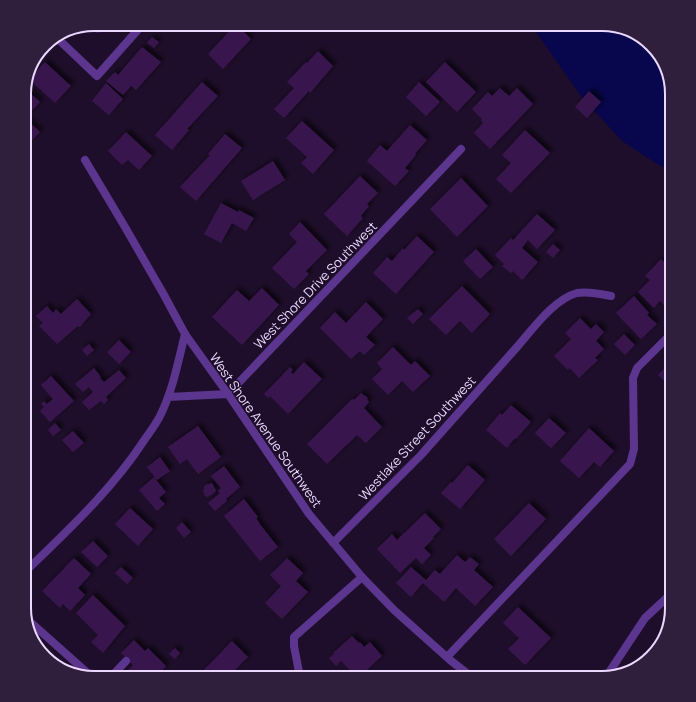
<svg xmlns="http://www.w3.org/2000/svg" width="696" height="702" font-family="Manrope,sans-serif">
<defs>
<filter id="shadow"><feDropShadow dx="3.5" dy="-3.5" stdDeviation="2" flood-color="#0009"/></filter>
</defs>
<rect width="100%" height="100%" fill="#1f0e2b"/>
<path fill="#08064d" d="M527,24H606L633,31L655,48L672,94V171L657,164L622,141L583,99L538,35Z"/>
<path fill="#39194e" filter="url(#shadow)" d="M94,24H105L100,33H96L93,30V27L91,26L89,28L87,27Z
M236,24L251,39L223,69L208,54Z
M152,37L159,42L154,48L147,43Z
M142,47L161,62L136,90L128,83L131,86L123,95L106,81L115,72L118,75Z
M318,51L333,66L310,93L309,91L284,118L274,109L294,88L287,82L306,62L307,63Z
M45,62L71,86L55,103L29,79Z
M445,62L476,92L457,112L426,82Z
M202,82L218,96L187,129L189,130L172,150L155,135Z
M419,82L440,102L426,116L406,97Z
M106,83L123,99L109,115L92,101Z
M25,88L40,102L25,118L40,132L30,142L24,137Z
M500,88L509,96L517,88L533,104L490,149L474,133L483,123L481,121L482,119L472,109L488,92L492,96Z
M589,91L601,102L587,118L575,107Z
M302,121L334,150L313,174L301,163L307,157L286,138Z
M410,125L427,140L415,154L416,155L405,168L409,171L395,186L367,161L380,145L387,151Z
M525,130L550,153L511,193L496,179L511,163L502,155Z
M126,132L152,156L139,170L128,160L122,165L108,151Z
M225,134L242,148L196,201L180,187L210,155L208,154Z
M273,161L285,180L253,200L241,181Z
M360,176L378,193L367,204L369,206L361,216L363,218L347,236L324,214Z
M461,178L488,206L457,237L430,209Z
M221,203L238,212L239,210L254,218L246,231L232,223L221,243L204,234Z
M537,214L555,230L537,249L528,240L522,248L538,262L522,280L513,271L511,273L502,266L504,264L495,255L511,238L513,240Z
M300,222L327,250L306,271L309,274L294,289L272,268L297,242L289,234Z
M417,236L434,252L396,294L373,273L387,257L392,261L403,248L404,250Z
M553,244L560,250L553,258L546,252Z
M476,249L493,267L480,279L463,261Z
M661,259L672,269V313L660,301L654,308L638,292L650,280L645,276Z
M462,286L490,314L472,333L460,321L446,335L429,319Z
M262,288L279,305L242,345L212,317L237,290L249,301Z
M634,296L649,313L647,315L657,324L641,339L616,313Z
M77,299L91,314L80,327L78,326L57,344L39,326L43,323L36,316L47,306L53,313L56,309L61,314Z
M366,302L383,319L366,337L375,345L364,355L360,351L351,359L320,328L335,312L346,323Z
M418,309L423,314L413,324L407,318Z
M580,318L591,329L596,324L604,332L596,341L604,349L595,358L598,360L579,378L570,368L568,370L554,356L571,339L565,333Z
M624,334L635,345L625,355L614,344Z
M119,340L131,352L119,364L107,352Z
M89,344L94,350L87,356L82,350Z
M393,347L411,365L415,361L430,376L413,392L402,381L388,395L372,379L382,369L377,363Z
M672,360V388L658,375Z
M304,362L322,379L288,414L270,396L268,398L264,394L290,367L293,370L291,372L293,374Z
M94,368L101,377L100,378L104,382L119,370L126,378L106,397L108,400L104,404L101,401L89,410L82,402L93,392L89,387L83,392L75,384Z
M51,376L74,401L50,422L40,411L44,407L41,404L44,401L47,404L53,399L41,385Z
M361,393L368,398L367,399L369,402L364,408L382,427L366,443L357,435L327,464L307,444L352,399L354,400Z
M511,405L531,422L516,439L515,438L507,448L486,430L500,413L502,415Z
M549,418L566,433L551,448L535,433Z
M55,423L61,430L53,436L48,430Z
M198,426L221,457L198,474L187,459L180,464L168,447Z
M589,428L614,451L600,467L594,462L579,478L560,461Z
M73,431L84,443L73,452L62,440Z
M160,457L170,471L157,480L147,467Z
M468,465L485,480L460,509L441,493L451,482L452,483Z
M224,466L240,487L226,499L227,501L215,511L208,503L220,493L218,491L221,488L211,476Z
M154,477L166,492L159,498L165,504L157,511L139,490Z
M212,483L216,491L210,496L209,495L208,497L204,495L205,493L203,492L205,485Z
M244,499L258,517L256,518L259,522V523L278,547L260,561L224,516Z
M529,503L546,519L511,556L494,539Z
M130,508L153,529L138,546L115,524Z
M425,513L441,529L433,537L434,538L424,548L431,555L422,564L416,558L400,573L377,549L392,534L397,540Z
M182,522L191,532L184,538L176,528Z
M93,541L108,556L97,567L81,552Z
M457,555L465,562L470,557L479,564L474,570L493,587L475,606L456,588L444,602L423,583L411,597L396,583L411,567L426,580L435,570L440,574Z
M74,558L91,574L78,588L85,595L70,611L63,604L60,608L42,591Z
M287,558L303,573L296,581L308,592L282,619L265,603L281,586L270,575Z
M121,567L133,578L127,584L115,573Z
M93,595L125,626L103,653L91,642L98,635L76,613Z
M518,607L551,638L525,665L508,649L519,638L503,623Z
M352,636L359,643L360,642L364,647L370,642L382,656L358,678L341,661L336,666L329,658L334,654L333,653Z
M134,640L145,651L148,648L166,666L155,678H127L123,675L133,665L121,653Z
M232,641L248,657L231,674L234,677L233,678H196Z
M175,648L180,653L175,659L169,654Z"/>
<g fill="none" stroke-linecap="round" stroke-linejoin="round">
<path stroke="#5c358e" stroke-width="8" d="M517,347C532,330 554,299 577,293C588,291 601,294 611,296
M28,620L92,677
M447,657L630,464L634,449L633,378L637,368L672,333
M606,677L645,618L672,593
M110,678L126,661
M295,678L299,672L294,646V637L362,577"/>
<path stroke="#5c358e" stroke-width="8" d="M57,38L97,76L143,24
M85,160L125,227L164,295L185,334L228,394L309,514L362,577L394,610L450,660L473,678
M168,397L228,394L461,149
M333,543L421,455L517,347
M24,573C67,531 112,490 145,439C150,432 156,424 160,416C173,390 178,362 185,334"/>
</g>
<g text-anchor="middle" dominant-baseline="central" stroke-width="3" stroke-linejoin="round" paint-order="stroke">
<g font-size="13" fill="#ecd8ff" stroke="#1f0e2b">
<text transform="translate(315 285) rotate(-46)">West Shore Drive Southwest</text>
<text transform="translate(266 430) rotate(55)">West Shore Avenue Southwest</text>
<text transform="translate(417 438) rotate(-47)">Westlake Street Southwest</text>
</g>
</g>
<path d="M0 0H696V702H0ZM94 31H602A63 63 0 0 1 665 94V608A63 63 0 0 1 602 671H94A63 63 0 0 1 31 608V94A63 63 0 0 1 94 31Z" fill="#2f1e3c" fill-rule="evenodd"/>
<path fill="none" stroke="#ecd8ff" stroke-width="2" d="M94 31H602A63 63 0 0 1 665 94V608A63 63 0 0 1 602 671H94A63 63 0 0 1 31 608V94A63 63 0 0 1 94 31Z"/>
</svg>
